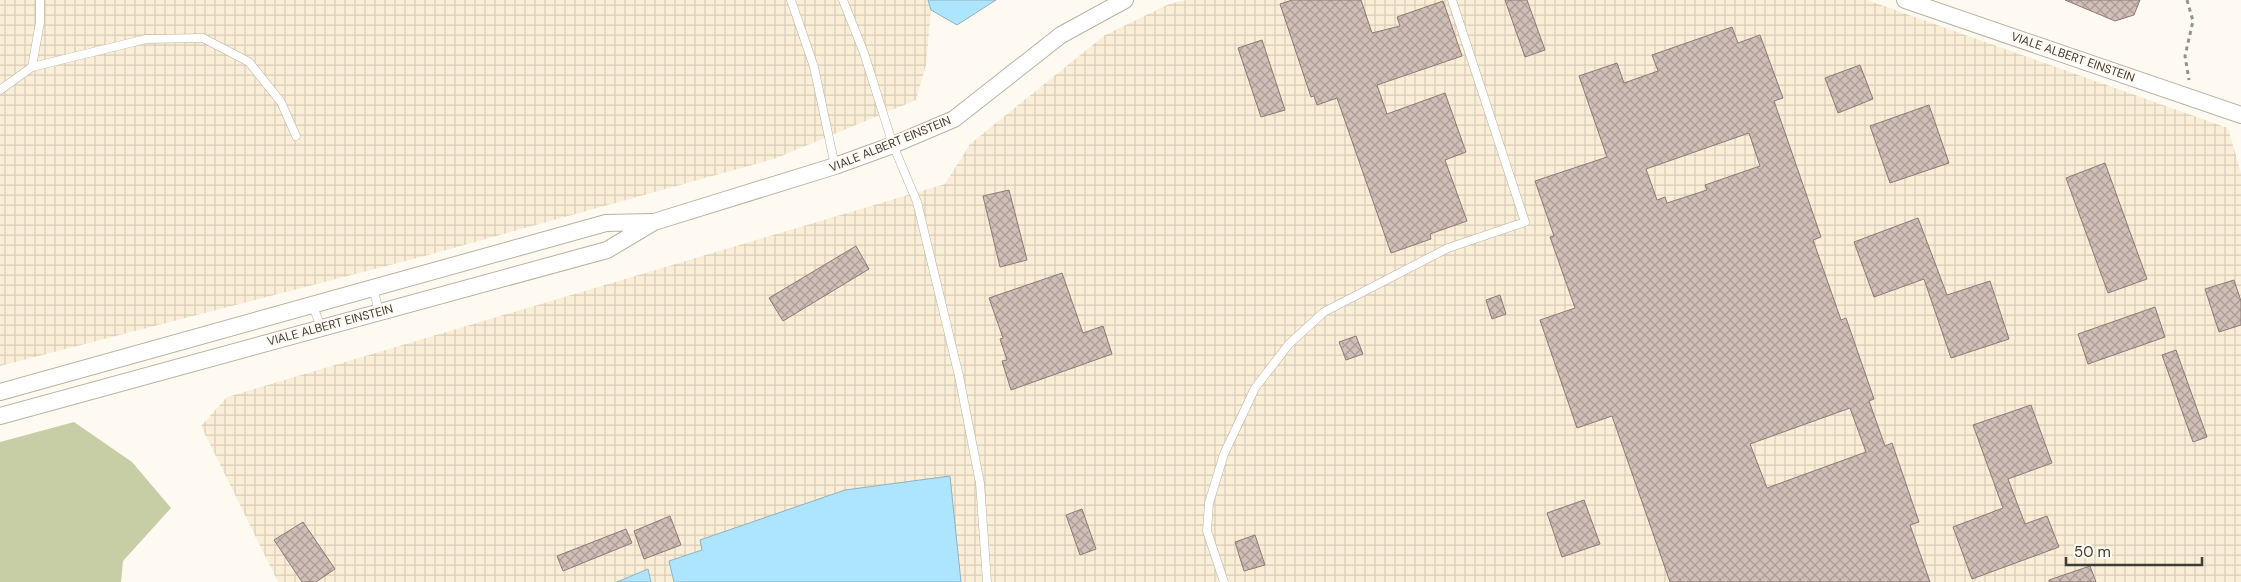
<svg xmlns="http://www.w3.org/2000/svg" width="2241" height="582" font-family="'DM Sans',sans-serif">
<defs>
<pattern id="industrial-grid" width="8" height="8" patternUnits="userSpaceOnUse" patternTransform="scale(1.25)"><rect width="8" height="8" fill="#faeed7"/><path d="M0 4h8M4 0v8" fill="none" stroke="#d7cdb9"/></pattern>
<pattern id="building-cross-hatch" width="8" height="8" patternUnits="userSpaceOnUse" patternTransform="scale(1.25)"><rect width="8" height="8" fill="#d0beb7"/><path d="M0 0l8 8M0 8l8-8" fill="none" stroke="#aa9c96"/></pattern>
</defs>
<rect width="100%" height="100%" fill="#fffaf1"/>
<path fill="url(#industrial-grid)" d="M0,0H928L931,10L926,65L916,100L774,159L421,257L0,366Z
M1186,0H1867L2228,128L2241,173V582H278L201,426L227,397L945,184L970,144L1105,35L1169,4Z"/>
<path fill="#c7cea6" d="M74,422L132,462L171,508L123,561L121,582H0V442Z"/>
<path fill="#aee5fe" stroke="#8db2c2" d="M928,0H996L957,25L931,10Z
M950,476L961,582H674L669,561L702,550L700,540L845,490Z
M648,569L651,582H617Z"/>
<path fill="url(#building-cross-hatch)" stroke="#8d7c76" fill-rule="evenodd" d="M1292,0H1361L1372,33L1400,26L1397,17L1443,1L1462,56L1377,85L1387,114L1445,93L1466,152L1445,160L1467,221L1430,234L1431,239L1391,253L1337,98L1317,105L1314,96L1311,97L1280,4Z
M1505,0H1527L1545,50L1525,57Z
M2065,0H2140L2134,15L2115,21Z
M1732,27L1738,43L1760,35L1783,98L1774,101L1821,237L1813,240L1841,320L1846,318L1874,399L1869,401L1885,446L1892,443L1919,522L1910,525L1930,582H1670L1612,416L1577,428L1540,320L1575,308L1550,237L1554,236L1535,181L1607,157L1579,76L1617,63L1624,83L1658,71L1652,55ZM1749,133L1760,166L1705,185L1707,190L1667,203L1665,197L1657,200L1646,169ZM1850,408L1866,452L1767,488L1750,444Z
M1262,40L1285,110L1261,117L1238,48Z
M1860,65L1873,99L1838,113L1825,78Z
M1929,105L1949,163L1890,183L1870,126Z
M2105,163L2147,279L2108,293L2066,178Z
M1009,190L1027,260L1000,267L983,196Z
M1918,218L1947,295L1990,281L2009,339L1951,358L1924,279L1874,297L1854,242Z
M856,246L869,269L783,321L769,298Z
M1062,273L1083,333L1103,326L1112,354L1011,390L1002,361L1007,360L1000,339L1003,338L989,298Z
M2234,280L2241,301V325L2219,332L2205,289Z
M1500,295L1506,314L1492,319L1486,300Z
M2155,307L2165,337L2088,364L2078,334Z
M1356,336L1363,354L1346,360L1339,342Z
M2176,350L2207,437L2193,442L2162,355Z
M2031,405L2052,463L2008,479L2025,524L2047,516L2059,547L1972,579L1953,527L2003,508L1973,425Z
M1584,500L1600,544L1562,557L1547,513Z
M1082,509L1096,549L1080,555L1066,515Z
M670,516L681,545L644,559L634,531Z
M303,522L335,569L316,582H302L274,540Z
M626,529L632,543L563,571L557,556Z
M1255,535L1265,565L1244,571L1235,542Z
M2090,566L2096,582H2049V580Z"/>
<g fill="none" stroke-linecap="round" stroke-linejoin="round">
<g stroke="#b9b2a3" stroke-width="9">
<path id="lane" d="M791,0L814,67L835,166
M843,0L864,53L893,145L917,202L959,376L980,483L987,582
M32,67L40,22V0
M0,90L32,67L146,39L203,38L249,62L281,102L296,136
M373,288L379,311
M312,304L321,327
M1224,582L1207,531L1209,503L1224,454L1255,388L1289,344L1324,312L1448,248L1525,222L1452,0"/>
</g>
<g stroke="#b9b2a3" stroke-width="18">
<path id="street" d="M1905,0L2241,115
M0,392L606,223L652,222
M0,416L607,250L654,222L835,166L893,145L954,119L1061,35L1125,0"/>
</g>
<path stroke="#97938b" stroke-width="3" stroke-dasharray="4 4" stroke-linecap="butt" d="M2187,0L2193,21L2185,56L2189,80"/>
<use href="#lane" stroke="#fff" stroke-width="8"/>
<use href="#street" stroke="#fff" stroke-width="16"/>
</g>
<g text-anchor="middle" dominant-baseline="central" stroke-width="4" stroke-linejoin="round" paint-order="stroke">
<g font-size="12" fill="#3f3c35" stroke="#fffaf1">
<text transform="translate(2073 57) rotate(19)">VIALE ALBERT EINSTEIN</text>
<text transform="translate(890 144) rotate(-22)">VIALE ALBERT EINSTEIN</text>
<text transform="translate(330 325) rotate(-15)">VIALE ALBERT EINSTEIN</text>
</g>
</g>
<path d="M2066 557v8h136v-8" fill="none" stroke="#3f3c35" stroke-width="2.5"/>
<text x="2074" y="557" font-size="15" fill="#3f3c35" stroke="#fffaf1" stroke-width="4" paint-order="stroke">50 m</text>
</svg>
